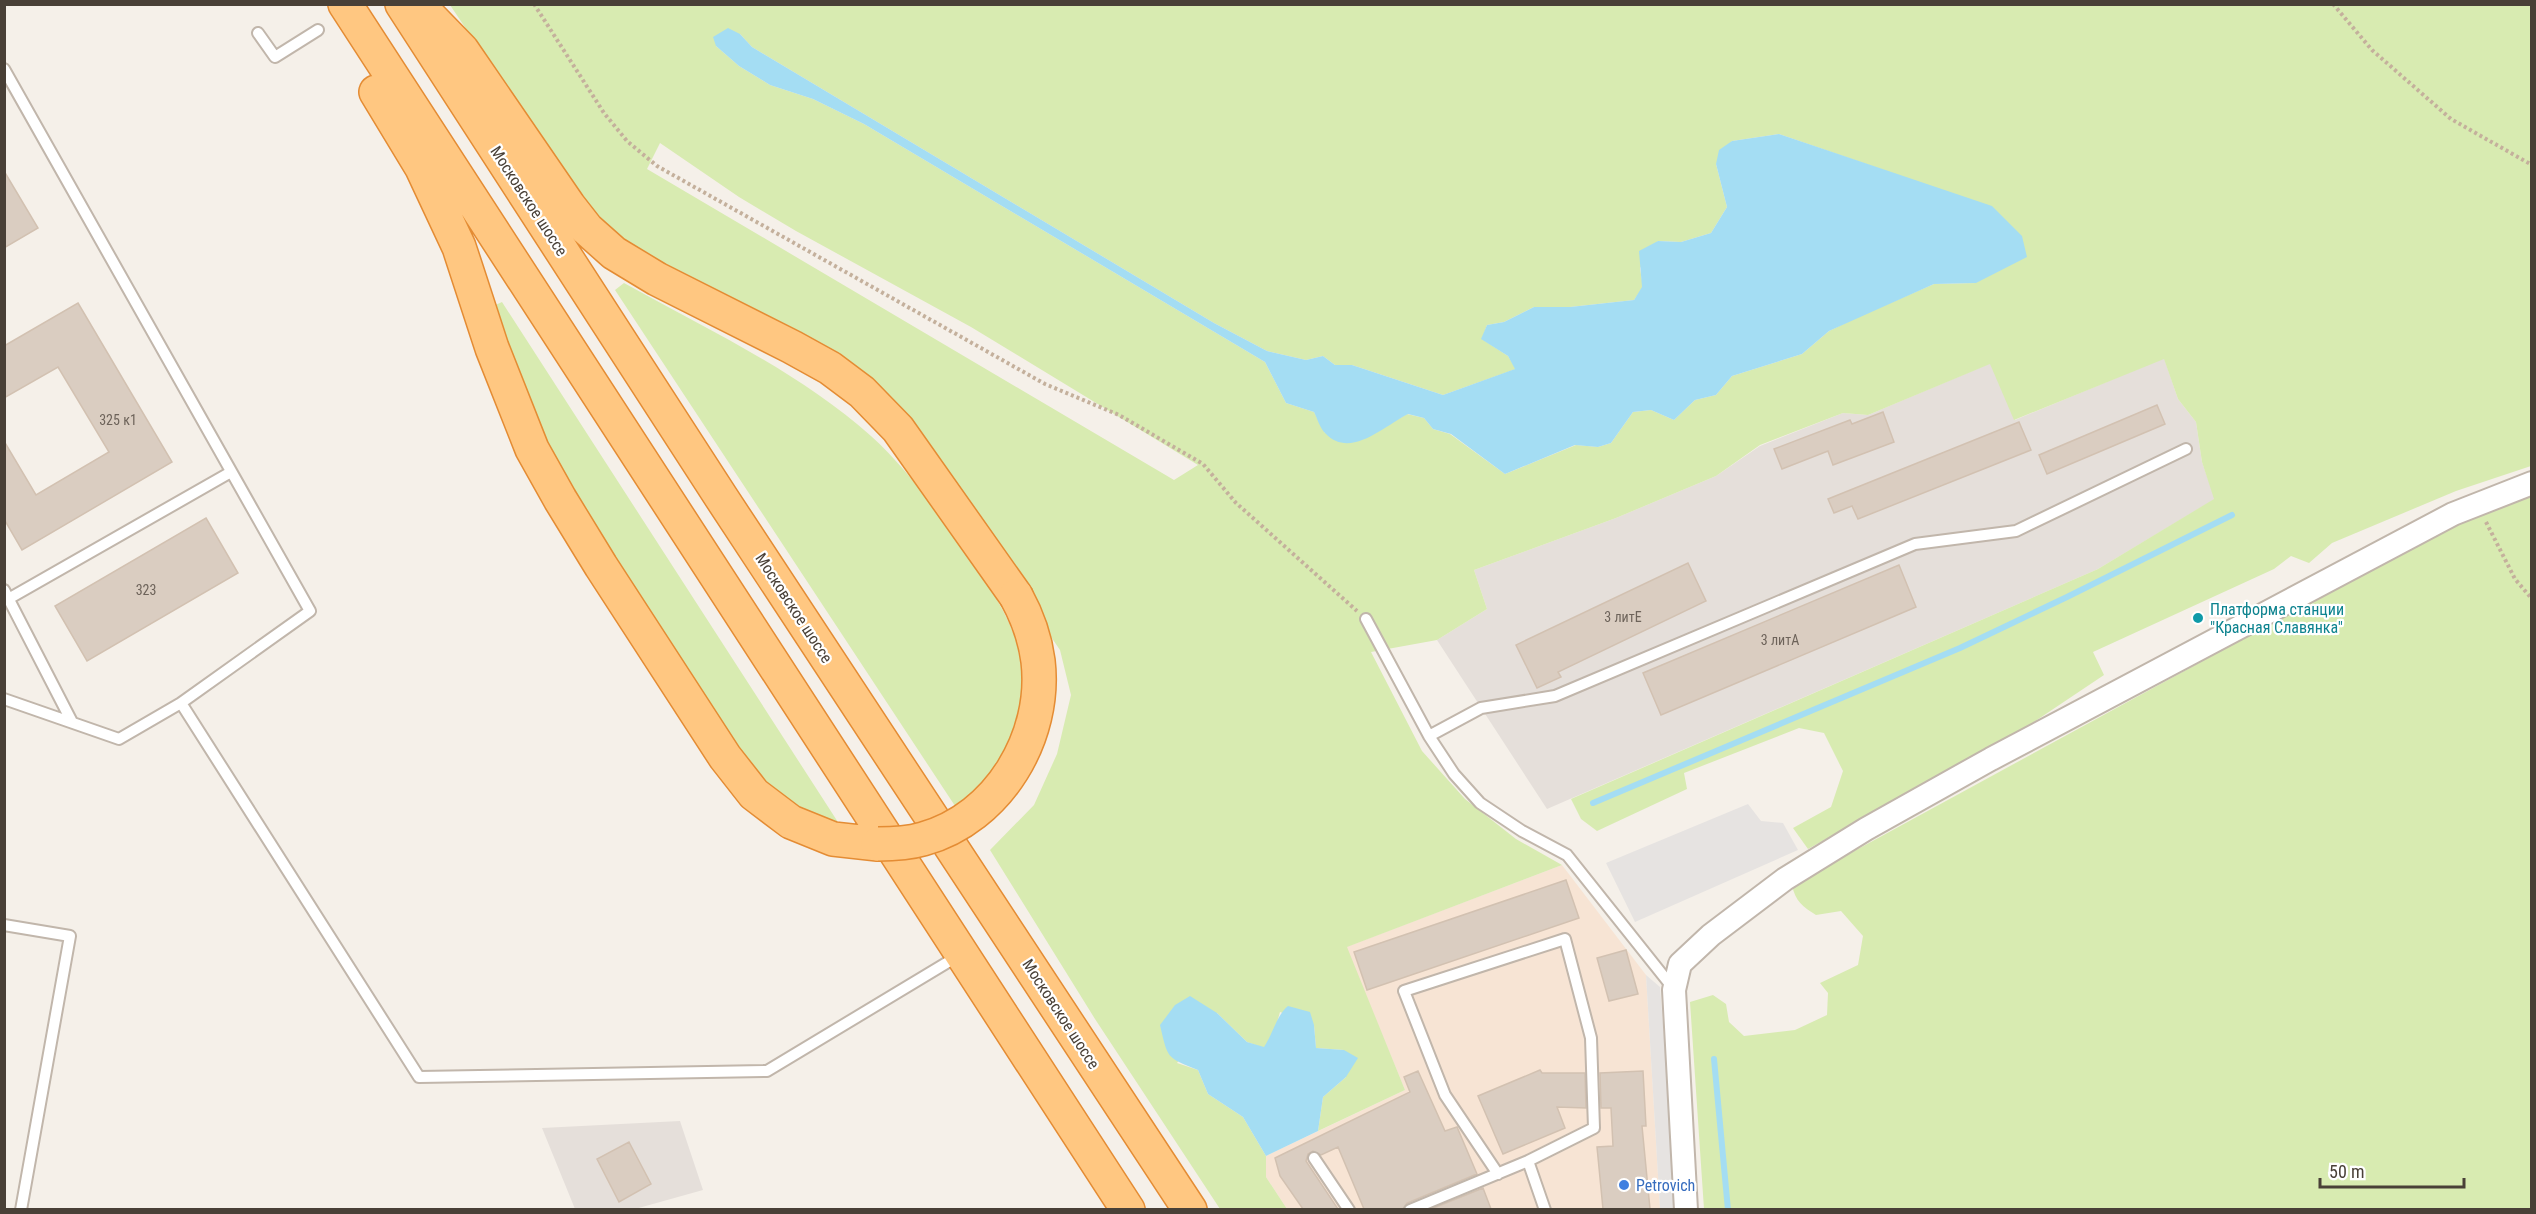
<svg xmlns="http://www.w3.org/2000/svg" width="2536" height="1214" font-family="'Roboto Condensed',sans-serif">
<rect width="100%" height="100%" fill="#f5f0e9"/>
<path fill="#f7e4d4" d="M1562,865L1646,975L1660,1209H1287L1266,1177V1156L1405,1090L1346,947Z"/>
<path fill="#e5dfda" d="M2164,358L2178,399L2196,422L2202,462L2215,499L2098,569L1547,809L1437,640L1487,609L1474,570L1616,518L1716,476L1760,446L1843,413L1868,415L1991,363L2015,420Z
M680,1121L703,1190L635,1209H575L542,1128Z"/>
<path fill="#d8ebb1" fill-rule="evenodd" d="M450,5H2531V466L2456,491L2332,543L2309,563L2291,556L2274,569L2093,652L2104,675L2019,732L1808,849L1793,828L1831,807L1843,771L1824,733L1799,728L1684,773L1687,789L1597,831L1581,819L1571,799L2098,569L2214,499L2202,462L2196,422L2178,399L2164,359L2014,420L1990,364L1868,415L1843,413L1760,445L1716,476L1616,518L1474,570L1487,609L1437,640L1371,652L1422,751L1465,799L1516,839L1562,865L1347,947L1405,1090L1318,1131L1323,1097L1346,1077L1344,1050L1316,1048L1314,1025L1280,1012L1274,1033L1264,1048L1247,1042L1217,1013L1177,1063L1198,1070L1208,1094L1243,1117L1266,1156V1177L1287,1209H1220L1095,1019L990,850L1034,805L1057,754L1071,695L1060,650L904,421L637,255L576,192ZM740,34L752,47L1214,323L1267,351L1306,360L1323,356L1335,365H1352L1443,395L1516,369L1508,356L1482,339L1487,325L1504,322L1534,307H1570L1634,300L1643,287L1640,268L1658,241L1681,242L1711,233L1727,207L1716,164L1732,141L1779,134L1898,175L1976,283L1934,284L1860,316L1829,331L1802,354L1732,376L1716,395L1695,400L1674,420L1651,410L1633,412L1611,443L1598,447L1576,445L1505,474L1450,434L1433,429L1424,418L1407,414L1393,422L1325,433L1314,412L1286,403L1265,362L864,124L813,99L770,85L739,66L716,46ZM660,143L739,197L796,231L971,327L1198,465L1174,480L647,169Z
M624,283C708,330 798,371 871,436C909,470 938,514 968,556C1000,600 1030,648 1024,705C1019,748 985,780 959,812L615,290Z
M502,302L845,833L813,821L769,786L728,738L578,502L522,400L491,307Z
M2531,493V1209H1704L1690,1002L1713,995L1726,1004L1729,1022L1744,1036L1795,1030L1827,1015L1828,993L1820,983L1858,965L1863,936L1841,911L1816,915C1803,907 1795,901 1792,885L2461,520Z"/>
<path fill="#e6e3e1" d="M1748,804L1761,821L1783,823L1798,850L1635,922L1606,863Z
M1646,975L1660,987L1678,1209H1660Z"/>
<path fill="#a4ddf3" d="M728,28L740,34L752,47L1214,323L1267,351L1306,360L1323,356L1335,365H1352L1443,395L1515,369L1508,356L1481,339L1487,325L1504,322L1534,307H1570L1634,300L1642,287L1639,251L1658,241L1681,242L1711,233L1727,207L1716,164L1719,150L1732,141L1779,134L1992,206L2022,236L2027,257L1976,283L1934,284L1829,331L1802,354L1732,376L1716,395L1695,400L1674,420L1651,410L1633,412L1611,443L1598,447L1575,445L1505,474L1451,434L1433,429L1424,418L1408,414C1384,426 1350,460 1325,433C1320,428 1317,418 1314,412L1286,403L1265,362L864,124L813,99L770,85L739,66L716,46L713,37Z
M1190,996L1217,1013L1247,1042L1264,1047C1273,1034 1276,1016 1288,1006L1310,1012L1314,1025L1316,1048L1344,1050L1358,1058L1346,1077L1323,1097L1318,1131L1266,1156L1243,1117L1208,1094L1198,1070C1166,1057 1168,1059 1160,1025L1175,1005Z"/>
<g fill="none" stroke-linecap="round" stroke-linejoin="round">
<path stroke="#a4ddf3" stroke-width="6" d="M1593,803L1960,648L2067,597L2232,515
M1714,1059L1728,1210"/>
</g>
<path fill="#dacdc1" stroke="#d2c1b1" stroke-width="1.5" d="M4,171L38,228L4,248Z
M78,303L172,462L22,550L4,519V441L36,495L109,452L58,367L4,398V346Z
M2157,405L2165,424L2047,474L2039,455Z
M1883,412L1894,442L1833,465L1828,451L1782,469L1774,449L1850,420L1852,424Z
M2019,422L2031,450L1858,519L1852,506L1834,513L1828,499Z
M206,518L238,573L87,661L55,606Z
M1688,563L1706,601L1558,672L1561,677L1537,688L1516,645Z
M1899,565L1916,607L1661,715L1643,673Z
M1566,880L1579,918L1367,990L1354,952Z
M1626,950L1638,994L1609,1001L1597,958Z
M1540,1070L1542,1073H1585L1586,1108L1557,1107L1565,1128L1503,1154L1478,1096Z
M1418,1071L1445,1131L1457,1127L1477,1174L1407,1203L1403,1209H1364L1338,1147L1321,1155L1313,1151L1308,1154L1306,1161L1338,1209H1303L1280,1176L1275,1158L1410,1092L1404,1077Z
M1643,1071L1646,1126H1642L1650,1209H1603L1597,1147L1613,1146L1611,1108H1601L1600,1073Z
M629,1142L651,1184L619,1202L597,1159Z
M1483,1188L1491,1209H1431Z"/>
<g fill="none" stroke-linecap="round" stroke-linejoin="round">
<g stroke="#c1b6ab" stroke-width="14">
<path id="service" d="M258,33L275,57L318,30
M4,69L310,611L181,703L119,739L4,699
M4,590L72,722
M10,598L231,472
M1366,619L1429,736L1454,774L1480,803L1522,831L1567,855L1673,988
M181,703L419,1077L767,1071L958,956
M1429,736L1481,708L1555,696L1915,544L2016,531L2186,449
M4,925L70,936L21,1210
M1314,1158L1349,1210
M1528,1161L1545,1210
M1410,1210L1528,1161L1594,1128L1591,1038L1565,939L1404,991L1445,1095L1498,1174"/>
</g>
<g stroke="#c1b6ab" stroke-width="26">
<path id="minor" d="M1686,1210L1674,990L1680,964L1711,935L1785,879L1866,829L1991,759L2453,514L2532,483"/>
</g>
<g stroke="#e48c34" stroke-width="36">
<path id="trunk" d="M345,4L1128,1210
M402,4L721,497L1190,1210
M424,11L462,50L569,206L587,229L614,253L657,279L792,347L830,368L862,392L898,429L1016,596
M376,92L422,168L459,247L492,348L532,449L560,499L601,566L725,757L754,794L791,822L833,839L878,844"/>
</g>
<path stroke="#c4b09c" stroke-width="4" stroke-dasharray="3 3" stroke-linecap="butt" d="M534,4L604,113L627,141L657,166L1045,384L1119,415L1203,464L1236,503L1357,611
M2333,4L2372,50L2451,119L2532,165
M2486,522L2515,579L2532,599"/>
<use href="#service" stroke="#fff" stroke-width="10"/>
<use href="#minor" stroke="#fff" stroke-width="22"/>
<use href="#trunk" stroke="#ffc781" stroke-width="33"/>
<g stroke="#e48c34" stroke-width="36" stroke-linecap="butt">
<path id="trunk-bridge" d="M878,844C893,844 909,843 923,839C999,818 1047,736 1038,661C1035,637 1027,616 1016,596"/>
</g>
<use href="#trunk-bridge" stroke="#ffc781" stroke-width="33"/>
</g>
<circle fill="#0f9aa8" stroke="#fff" stroke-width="2" cx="2198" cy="618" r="6"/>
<circle fill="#3f7fe0" stroke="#fff" stroke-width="2" cx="1624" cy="1185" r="6"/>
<g text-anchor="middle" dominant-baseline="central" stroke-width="4.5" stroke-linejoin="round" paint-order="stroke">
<g font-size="14" fill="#6d635a">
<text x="118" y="420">325 к1</text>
<text x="146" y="590">323</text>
<text x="1623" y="617">3 литЕ</text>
<text x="1780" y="640">3 литА</text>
</g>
<g font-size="16" fill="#494037" stroke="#fff">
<text transform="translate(529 201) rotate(57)">Московское шоссе</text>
<text transform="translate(794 608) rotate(57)">Московское шоссе</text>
<text transform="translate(1061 1014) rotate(57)">Московское шоссе</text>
</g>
<g font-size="16" fill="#0d838f" stroke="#fff" text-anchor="start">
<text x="2210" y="609">Платформа станции<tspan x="2210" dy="18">"Красная Славянка"</tspan></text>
</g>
<g font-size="16" fill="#366cbe" stroke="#fff" text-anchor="start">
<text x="1636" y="1185">Petrovich</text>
</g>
</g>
<rect width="2536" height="1214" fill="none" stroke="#494037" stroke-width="12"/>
<path d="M2320 1178v9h144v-9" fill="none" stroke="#494037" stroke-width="3"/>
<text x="2329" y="1178" font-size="18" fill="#494037" stroke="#ffffff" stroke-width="4.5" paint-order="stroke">50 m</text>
</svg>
